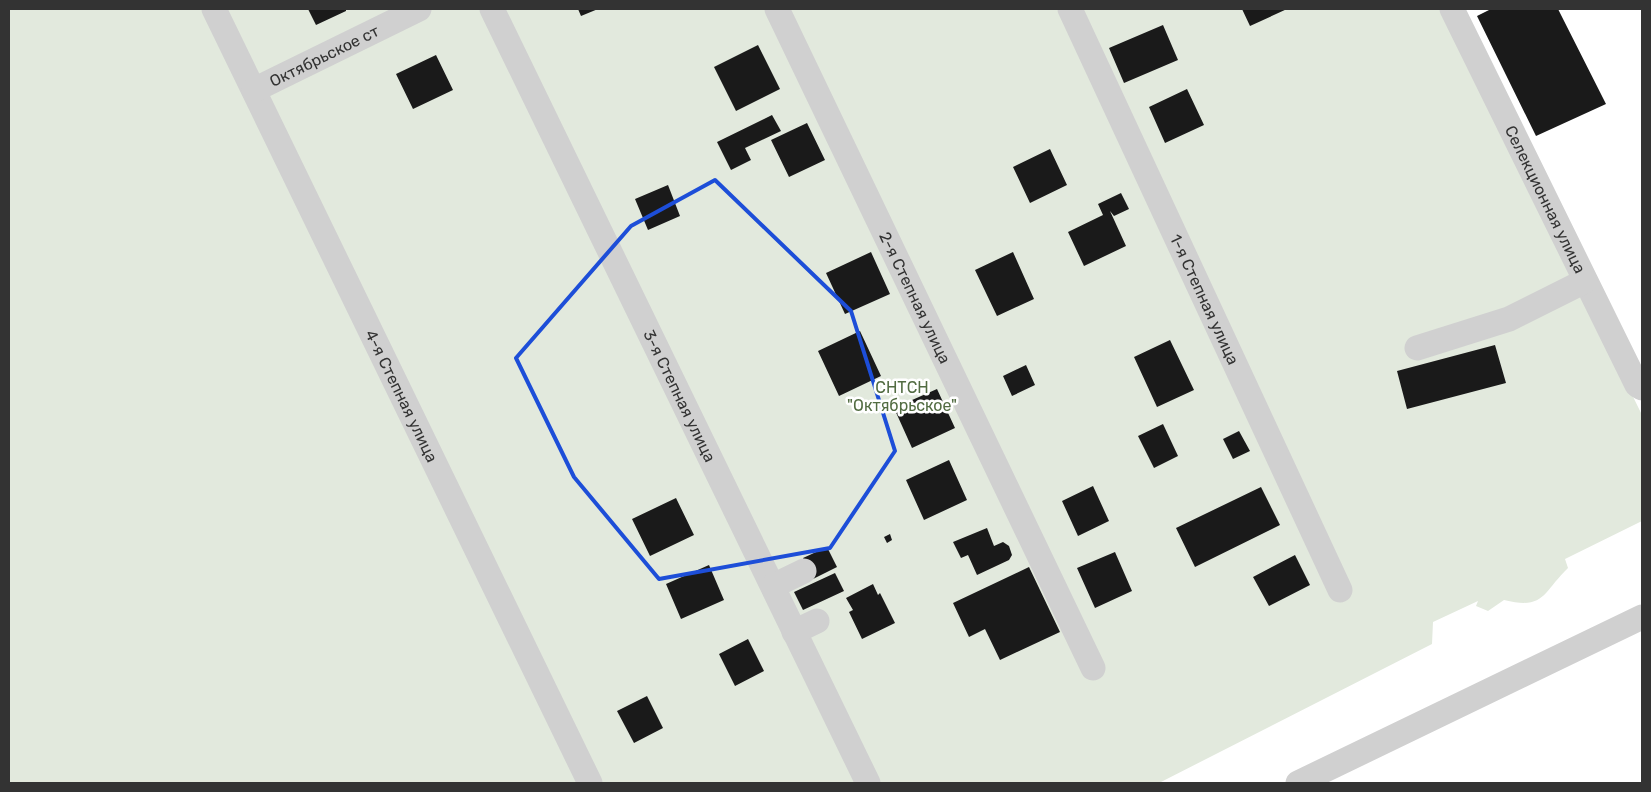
<svg xmlns="http://www.w3.org/2000/svg" width="1651" height="792" font-family="Rubik,sans-serif">
<rect width="100%" height="100%" fill="#fff"/>
<path fill="#e2e9dd" d="M9,9H1443L1642,415V521L1565,559L1568,568C1542,593 1545,610 1504,600L1488,611L1476,606L1478,601L1433,622L1432,644L1159,783H9Z"/>
<path fill="#1a1a1a" d="M308,9H346V11L316,25Z
M578,9H598L581,16Z
M1242,9H1287L1250,26Z
M1491,9H1558L1606,104L1536,136L1477,16Z
M1163,25L1178,60L1124,83L1109,48Z
M758,45L780,89L736,111L714,67Z
M436,55L453,90L413,109L396,74Z
M1187,89L1204,125L1165,143L1149,107Z
M772,115L781,131L745,148L751,160L731,170L717,142Z
M807,123L825,160L789,177L771,140Z
M1050,149L1067,185L1030,203L1013,167Z
M668,185L680,216L648,230L635,199Z
M1121,193L1129,209L1114,216L1110,211L1126,246L1084,266L1068,232L1103,215L1098,204Z
M871,252L890,294L845,314L826,273Z
M1013,252L1034,299L997,316L975,270Z
M860,331L881,376L839,396L818,351Z
M1170,340L1194,390L1157,407L1134,357Z
M1495,345L1506,383L1407,409L1397,371Z
M1026,365L1035,385L1012,396L1003,376Z
M937,389L955,428L912,448L894,408Z
M1163,424L1178,456L1154,468L1138,436Z
M1239,431L1250,451L1233,459L1223,439Z
M949,460L967,500L924,520L906,480Z
M1093,486L1109,521L1078,536L1062,501Z
M1261,487L1280,525L1195,567L1176,528Z
M676,498L694,535L650,556L632,519Z
M987,528L994,546L1003,542L1009,546L1012,555L1009,560L977,575L968,555L961,558L953,542Z
M890,534L892,540L887,543L884,537Z
M827,547L837,567L813,579L803,558Z
M1115,552L1132,591L1095,608L1077,568Z
M1295,555L1310,585L1269,606L1253,577Z
M709,565L724,600L681,619L666,584Z
M1029,567L1060,632L1000,660L985,629L969,637L953,603Z
M835,573L844,591L803,610L794,592Z
M873,584L878,595L880,593L895,623L862,639L849,612L853,610L846,598Z
M748,639L764,671L735,686L719,654Z
M647,696L663,728L634,743L617,711Z"/>
<g fill="none" stroke-linecap="round" stroke-linejoin="round">
<g stroke="#d0d0d0" stroke-width="25">
<path id="s1" d="M214,9L590,783"/>
<path id="s2" d="M492,9L868,783"/>
<path id="s3" d="M777,9L1093,668"/>
<path id="s4" d="M1070,9L1340,590"/>
<path id="s5" d="M1452,9L1637,385L1642,388"/>
<path id="s6" d="M254,90L419,9"/>
<path d="M1417,348L1509,319L1585,281"/>
<path d="M773,586L804,571"/>
<path d="M794,632L817,621"/>
<path d="M1298,783L1642,617"/>
</g>
</g>
<path fill="none" stroke="#1d4ed8" stroke-width="4" stroke-linejoin="round" d="M715,180L851,311L895,451L830,548L659,579L574,477L516,358L631,226Z"/>
<g text-anchor="middle" dominant-baseline="central" stroke-width="5" stroke-linejoin="round" paint-order="stroke">
<g font-size="16" fill="#333" stroke="#fff">
<text stroke="none"><textPath href="#s6" startOffset="78">Октябрьское ст</textPath></text>
<text stroke="none"><textPath href="#s5" startOffset="212">Селекционная улица</textPath></text>
<text stroke="none"><textPath href="#s3" startOffset="320">2-я Степная улица</textPath></text>
<text stroke="none"><textPath href="#s4" startOffset="320">1-я Степная улица</textPath></text>
<text stroke="none"><textPath href="#s1" startOffset="430">4-я Степная улица</textPath></text>
<text stroke="none"><textPath href="#s2" startOffset="430">3-я Степная улица</textPath></text>
</g>
<g font-size="16" fill="#526c42" stroke="#fff">
<text x="902" y="387">СНТСН<tspan x="902" dy="18">"Октябрьское"</tspan></text>
</g>
</g>
<rect width="1651" height="792" fill="none" stroke="#333333" stroke-width="20"/>
</svg>
